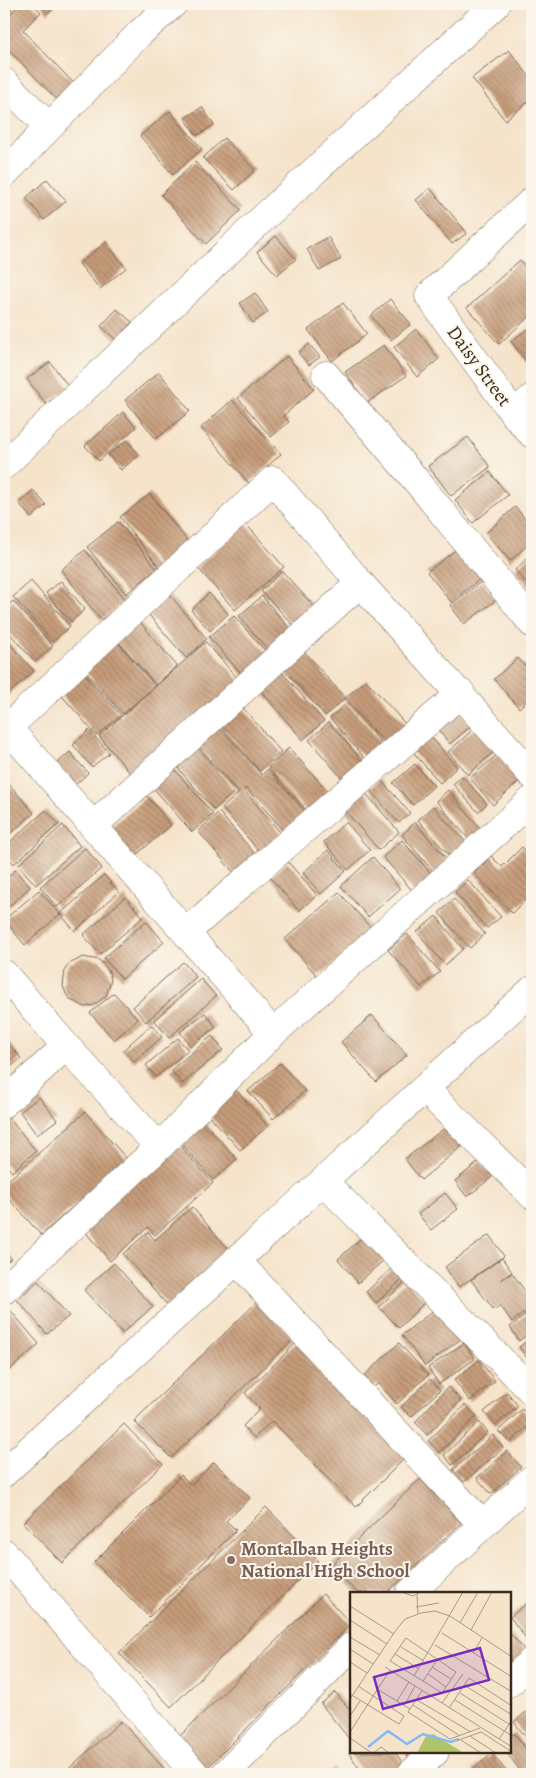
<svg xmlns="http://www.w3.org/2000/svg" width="536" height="1778" font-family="Alegreya,serif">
<defs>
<pattern id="building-back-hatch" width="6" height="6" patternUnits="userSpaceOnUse" patternTransform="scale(1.25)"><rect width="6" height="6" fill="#c69c7a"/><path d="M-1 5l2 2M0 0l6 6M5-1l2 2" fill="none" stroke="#a27f63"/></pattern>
</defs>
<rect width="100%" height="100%" fill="#fbf7ec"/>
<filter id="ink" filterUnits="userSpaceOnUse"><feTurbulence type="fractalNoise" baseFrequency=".02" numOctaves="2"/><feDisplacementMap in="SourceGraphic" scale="10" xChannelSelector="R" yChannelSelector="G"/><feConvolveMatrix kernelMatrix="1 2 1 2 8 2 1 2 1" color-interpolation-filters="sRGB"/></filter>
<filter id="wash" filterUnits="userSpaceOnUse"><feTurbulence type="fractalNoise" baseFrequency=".0096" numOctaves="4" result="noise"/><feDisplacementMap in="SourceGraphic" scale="20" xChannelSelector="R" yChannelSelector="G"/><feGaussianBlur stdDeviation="1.12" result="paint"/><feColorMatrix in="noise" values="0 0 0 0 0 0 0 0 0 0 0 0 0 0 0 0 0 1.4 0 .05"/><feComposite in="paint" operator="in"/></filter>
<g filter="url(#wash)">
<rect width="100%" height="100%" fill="#f5e3ca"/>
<g id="blocks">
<path fill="url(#building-back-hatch)" d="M4,4H7L12,9L4,17Z
M20,4H32L41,12L23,30L81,91L64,107L4,45V20Z
M40,4H58L48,13Z
M509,50L532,80V99L505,120L472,78Z
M202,107L214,125L197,136L185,118Z
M170,111L202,149L173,175L140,136Z
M4,116L10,123L4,130Z
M224,138L255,170L234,190L203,158Z
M195,162L241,210L206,244L161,195Z
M47,179L66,201L44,220L26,198Z
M430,188L467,233L452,244L416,200Z
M276,236L296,259L277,275L257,252Z
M328,237L341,259L319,271L307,249Z
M106,242L126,268L100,289L79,264Z
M520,260L532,274V314L499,344L467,308Z
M255,293L268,312L253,323L240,303Z
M390,299L411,324L391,340L371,316Z
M343,303L367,334L332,361L308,330Z
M117,309L132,322L116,340L101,326Z
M416,329L439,359L417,377L394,347Z
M528,329L532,335V370L511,341Z
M309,344L320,357L309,365L298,353Z
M384,345L406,376L367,403L345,372Z
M287,356L314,389L283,416L289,422L271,437L238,398Z
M50,362L69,387L46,404L27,379Z
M159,372L190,411L156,439L125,400Z
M232,400L281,454L249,483L201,428Z
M123,412L136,427L99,461L85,446Z
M468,437L490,467L451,496L428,466Z
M127,440L139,455L121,470L108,455Z
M490,472L508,495L473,523L455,500Z
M33,490L46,505L31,518L19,503Z
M150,494L189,543L159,567L120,517Z
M515,507L532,527V541L510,561L486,533Z
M118,522L157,569L126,594L87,547Z
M246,524L284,567L235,610L197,567Z
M462,545L485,575L451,602L427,572Z
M85,550L126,600L101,620L61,570Z
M532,554V590L515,570Z
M282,571L320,613L300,632L261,591Z
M31,581L70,626L53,642L13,597Z
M61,581L85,609L71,622L46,593Z
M482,581L496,600L464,624L450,605Z
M165,589L207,639L186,658L143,608Z
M209,593L228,614L210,631L191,610Z
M262,596L296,636L273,656L239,616Z
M13,601L53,646L35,662L4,627V609Z
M135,616L177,666L156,685L113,636Z
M234,616L271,657L246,679L209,637Z
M4,637L34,671L4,698Z
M113,637L155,686L123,714L82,667Z
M206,642L244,686L137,781L99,736Z
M303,650L345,698L325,716L283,668Z
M518,658L532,674V696L519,708L494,679Z
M80,668L121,715L97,736L56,689Z
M281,671L324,721L303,740L260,690Z
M366,680L409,728L388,747L345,698Z
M238,702L281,752L260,771L217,721Z
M347,703L385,747L368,762L330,718Z
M455,706L472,725L450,744L434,725Z
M329,722L367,767L347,784L309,740Z
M218,725L262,775L268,769L311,819L290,838L246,788L244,790L286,839L265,858L222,808L239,793L197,744Z
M478,725L498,748L468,775L448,752Z
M424,729L457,767L440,783L407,745Z
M89,730L109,753L92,767L73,745Z
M192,741L235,791L214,810L171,760Z
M507,746L529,772L493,805L470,778Z
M289,748L333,797L312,817L268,767Z
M70,752L88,773L75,785L56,764Z
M170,764L213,814L192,832L149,783Z
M415,764L434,786L413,805L393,783Z
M462,776L487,804L478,812L453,784Z
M4,778L34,813L10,834L4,827Z
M380,779L410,813L399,823L369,789Z
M362,789L399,832L379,850L342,807Z
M448,790L485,834L473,844L436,801Z
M147,796L171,825L127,863L102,835Z
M433,806L470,847L454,861L418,820Z
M46,810L59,824L14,864L4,852V847Z
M219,812L262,862L241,881L198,831Z
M346,822L370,850L348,870L324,842Z
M415,822L451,864L437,876L402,835Z
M63,825L80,846L36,885L18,865Z
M402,840L435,878L416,895L383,857Z
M522,847L532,857V893L512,913L474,873L491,856L502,867Z
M85,848L102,868L57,907L40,887Z
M328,850L346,871L321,894L303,873Z
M373,857L400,889L368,917L341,886Z
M288,862L317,895L299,911L270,877Z
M15,870L30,887L4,911V880Z
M104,875L119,892L75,931L60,914Z
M468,880L501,917L487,928L455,892Z
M39,890L60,914L25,945L4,920Z
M339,892L377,935L317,976L285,939Z
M125,897L143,917L100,954L83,935Z
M454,899L485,934L470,948L439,913Z
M436,916L463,949L445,965L417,932Z
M146,921L164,942L122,979L104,958Z
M407,934L440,972L421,987L388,950Z
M83,957L99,960L105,966L109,972L111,980L106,996L94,1005L85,1007L71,1000L66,994L63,986L65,970L69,964Z
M183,962L196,977L146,1022L133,1007Z
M201,979L216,996L169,1038L154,1020Z
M114,993L138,1019L114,1040L90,1013Z
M205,1013L216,1027L191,1046L180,1032Z
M372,1015L407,1055L376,1082L341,1042Z
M151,1025L162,1037L134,1062L123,1050Z
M212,1036L223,1050L182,1084L171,1070Z
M4,1038L21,1058L4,1073Z
M178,1038L188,1050L156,1077L146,1065Z
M280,1063L305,1091L273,1119L248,1091Z
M230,1083L268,1126L240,1150L202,1107Z
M39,1097L57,1120L37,1135L20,1112Z
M85,1112L127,1159L41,1235L4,1193V1184Z
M9,1118L36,1151L12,1172L4,1162V1122Z
M203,1121L237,1159L213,1180L180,1142Z
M447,1126L462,1146L421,1180L405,1159Z
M178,1143L213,1183L155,1235L148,1227L110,1261L82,1228Z
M480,1161L492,1177L467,1197L455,1181Z
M445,1193L458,1209L431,1230L418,1214Z
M192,1207L230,1251L168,1306L123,1254L148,1232L155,1240Z
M366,1234L386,1258L358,1283L338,1259Z
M489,1235L504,1256L459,1287L445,1267Z
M4,1250L11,1258L4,1265Z
M502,1258L512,1272L501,1280L512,1273L532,1301V1307L512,1322L500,1305L494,1310L471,1280Z
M114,1263L153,1307L122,1333L84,1290Z
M393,1267L403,1279L376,1303L366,1292Z
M38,1281L69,1316L47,1334L17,1300Z
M406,1281L426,1301L399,1328L379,1307Z
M258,1301L294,1338L171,1458L134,1421Z
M438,1307L462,1338L425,1366L402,1335Z
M10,1310L39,1344L4,1375V1316Z
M532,1310V1331L519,1341L510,1327Z
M532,1337V1359L529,1361L519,1347Z
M299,1340L410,1453L356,1507L272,1421L254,1438L243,1426L260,1409L245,1393Z
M399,1343L428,1375L397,1404L378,1383L372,1389L361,1379Z
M464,1343L475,1359L439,1384L428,1368Z
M479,1360L495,1381L470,1401L454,1380Z
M430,1379L440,1390L411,1417L401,1407Z
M448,1387L461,1400L427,1435L415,1422Z
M507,1392L518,1406L496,1425L484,1412Z
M465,1405L477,1416L439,1453L428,1441Z
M522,1409L532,1420V1422L510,1443L498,1431Z
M479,1422L488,1432L452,1465L444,1455Z
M124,1424L163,1464L62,1563L23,1523Z
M493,1435L503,1448L464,1482L453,1470Z
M507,1451L521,1467L491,1494L477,1478Z
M214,1462L250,1498L226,1521L236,1530L149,1617L94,1562L181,1475L191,1485Z
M420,1479L461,1523L387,1593H357L331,1565Z
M266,1507L318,1561L171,1707L119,1653Z
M323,1594L351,1624L203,1772L174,1742Z
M532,1599V1644L531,1645L510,1617Z
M510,1633L532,1659L510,1678Z
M335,1692L351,1711V1741L321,1704Z
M531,1708L532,1710V1745L514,1722Z
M121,1721L169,1774H63Z
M514,1733L532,1757V1774H523L506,1752H510V1737Z
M351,1752H395L409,1772L407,1774H363L349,1753Z
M404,1752H430L414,1764Z
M492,1754L509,1774H475L472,1770Z
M333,1768L339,1774H327Z"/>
</g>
</g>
<g filter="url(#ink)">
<use href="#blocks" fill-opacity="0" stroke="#7c6b5a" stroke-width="1"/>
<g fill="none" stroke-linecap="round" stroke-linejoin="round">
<g stroke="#7c6b5a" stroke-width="29">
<path id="minor" d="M4,82L49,127
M4,174L141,32L173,4
M532,201L429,296L514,414L532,434
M326,375L420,485L532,623
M514,414L532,398
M4,465L260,221L496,4
M4,731L273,480L360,583L532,775
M93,826L360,583
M186,932L461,693
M4,974L66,1046L159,1147
M273,1033L532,800
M425,1089L532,1195
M4,1103L66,1046
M324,1182L532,1391
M236,1260L483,1525
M4,1290L159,1147L273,1033L7,727
M4,1473L532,990
M4,1553L195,1774
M410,1593L532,1479
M510,1682L532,1661
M225,1774L351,1647
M411,1774L435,1752"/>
</g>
<use href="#minor" stroke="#fff" stroke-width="28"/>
</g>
</g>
<circle fill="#8d6e63" stroke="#fbf7ec" stroke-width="2" cx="231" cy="1560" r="5"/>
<g text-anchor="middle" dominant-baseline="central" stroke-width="4" stroke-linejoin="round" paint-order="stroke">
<g font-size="19" fill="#3b2a1e" stroke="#fbf7ec">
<text transform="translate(479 366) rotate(54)">Daisy Street</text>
</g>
<g font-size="19" font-weight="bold" fill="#785e54" stroke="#fbf7ec" text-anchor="start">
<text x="241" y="1549">Montalban Heights<tspan x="241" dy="22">National High School</tspan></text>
</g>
</g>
<g transform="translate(350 1592)">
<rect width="161" height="161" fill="#f5e3ca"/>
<path d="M83,142L109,158L113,161H67L76,144Z" fill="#afc468"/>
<path fill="none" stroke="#84baf3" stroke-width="2.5" d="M18,155L38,139L57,152L73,142L101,150L109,147"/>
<path fill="none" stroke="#ab9985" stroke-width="1" d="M54,1L63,4L71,0M67,3L68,22M0,14L44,42M66,15L89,11M0,28L37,52M110,31L128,0M121,38L142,0M92,41L162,85M0,45L30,63M85,53L162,100M51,55L74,69M0,57L23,72M123,61L132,46M45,62L69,77M0,70L17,81M35,75L162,155M82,75L101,87M78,82L96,95M64,84L113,0M73,89L92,101L106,80L56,46L40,69L73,89L87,68M114,93L162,123M27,97L60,117M72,99L58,120L100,147L130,136M110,101L162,134M0,102L49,132L54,124L8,94M0,107L46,38L55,27L71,21L85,19L100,24L162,65M67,108L121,140M105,108L162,144M47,109L59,90M92,111L113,82M63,113L110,144M54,114L65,94M99,116L119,86L162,114M0,124L10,109M0,140L40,78M120,144L146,161M0,146L22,161M149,147L162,128M111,148L131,161M106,149L131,140L162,160M24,161L31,155L39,161"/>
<path fill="#7b2cbf" fill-opacity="0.15" stroke="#7b2cbf" stroke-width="2.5" d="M130,56L139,88L33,117L24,85Z"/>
<rect width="161" height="161" fill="none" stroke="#3b2a1e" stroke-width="2.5"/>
</g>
<rect width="536" height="1778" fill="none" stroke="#fbf7ec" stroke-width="20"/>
</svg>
